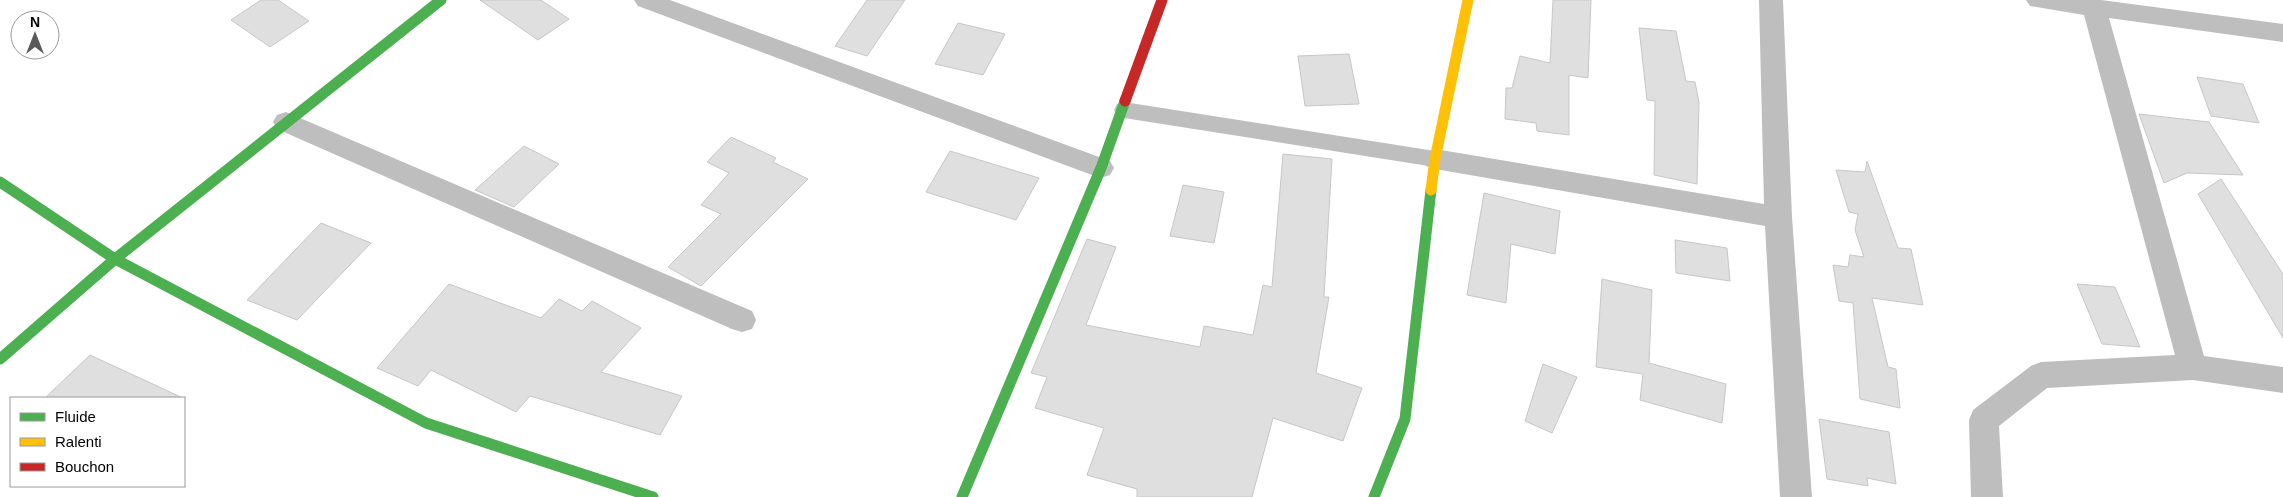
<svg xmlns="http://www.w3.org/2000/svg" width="2283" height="497" font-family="Arial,sans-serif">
<rect width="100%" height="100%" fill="#fff"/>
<path fill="#dfdfdf" stroke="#c7c7c7" d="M261,0H278L309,21L270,47L231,20Z
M480,0H541L569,19L538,40Z
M867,0H905L867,56L835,46Z
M1553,0H1591L1588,78L1569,75V135L1537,131L1536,123L1505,119L1506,88H1512L1520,56L1550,63Z
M958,23L1005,34L983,75L935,64Z
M1639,28L1676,31L1686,81L1695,82L1699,102L1697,184L1654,175L1655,101L1647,100Z
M1349,54L1359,104L1305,106L1298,56Z
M2197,77L2243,84L2259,123L2211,116Z
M2139,114L2209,122L2243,175L2187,173L2164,183Z
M731,137L776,158L773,162L808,179L701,286L668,267L721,214L701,205L729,173L707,162Z
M524,146L559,164L514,207L475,190Z
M950,151L1039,178L1016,220L926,192Z
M1283,154L1332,159L1324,297H1329L1316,373L1362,388L1343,441L1273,418L1252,497H1137V489L1087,475L1104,428L1035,408L1047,377L1031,373L1087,239L1116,247L1086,325L1200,347L1204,326L1253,335L1263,285L1272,287Z
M1867,161L1898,248L1911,249L1923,305L1872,298L1888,367L1896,369L1900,408L1860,399L1853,303L1839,301L1833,265L1848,267L1850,255L1864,257L1855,230L1858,214L1849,212L1836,170L1865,172Z
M2221,179L2283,274V338L2198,194Z
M1183,185L1224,192L1214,243L1170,236Z
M1484,193L1560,211L1555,254L1511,244L1506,303L1467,295Z
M321,223L371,243L297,320L247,300Z
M1675,240L1727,248L1730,281L1676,273Z
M1602,279L1652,290L1649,363L1726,384L1722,423L1640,400L1643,374L1596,367Z
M449,284L541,318L559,299L582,311L592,301L641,328L601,372L682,396L660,435L530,396L516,412L431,370L418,386L377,368Z
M2077,284L2115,287L2140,347L2102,344Z
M90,355L183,398H45Z
M1543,364L1577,377L1552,433L1525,421Z
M1819,419L1889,432L1896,484L1867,478L1868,486L1827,479Z"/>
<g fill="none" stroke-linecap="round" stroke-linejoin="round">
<path fill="#bebebe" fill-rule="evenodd" d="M1124,102L1435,151L1443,153L1446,159L1443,165L1435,167L1124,118L1117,116L1114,110L1117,104Z"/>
<path fill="#bebebe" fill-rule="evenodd" d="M634,0H670L1110,161L1114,168L1110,175L1101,178L1092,175L638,6Z
M1759,0H1783L1792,217L1812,497H1780L1765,226L1435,169L1426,166L1422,159L1426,152L1435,149L1764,204Z
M2026,0H2101L2283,24V42L2109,18L2204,356L2283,367V393L2193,380L2047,388L1999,426L2003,497H1971L1969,420L1973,410L2031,366L2041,362L2175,355L2084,15L2030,6Z
M286,112L752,311L756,320L752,329L742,332L732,329L277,129L273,122L277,115Z"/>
<path stroke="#4caf50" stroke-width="11" d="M0,182L115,259L426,423L653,497
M0,359L115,259L441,0
M962,497L1101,168L1125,101
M1374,497L1405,419L1431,190"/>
<path stroke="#ffc107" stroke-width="11" d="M1431,190L1435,159L1468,0"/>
<path stroke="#c62828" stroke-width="11" d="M1125,101L1162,0"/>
</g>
<rect x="10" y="397" width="175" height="90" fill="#ffffff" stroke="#999999"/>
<rect x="20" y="413" width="25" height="8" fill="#4caf50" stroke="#999999"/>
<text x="55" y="422" font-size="15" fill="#000000">Fluide</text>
<rect x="20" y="438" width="25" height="8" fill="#ffc107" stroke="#999999"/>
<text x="55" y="447" font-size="15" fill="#000000">Ralenti</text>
<rect x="20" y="463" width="25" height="8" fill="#c62828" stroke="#999999"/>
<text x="55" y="472" font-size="15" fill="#000000">Bouchon</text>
<g transform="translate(35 35)"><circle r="24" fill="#ffffff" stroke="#999999"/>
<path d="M0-4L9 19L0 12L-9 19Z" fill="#595959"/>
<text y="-8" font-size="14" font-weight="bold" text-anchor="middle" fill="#000000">N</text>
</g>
</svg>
